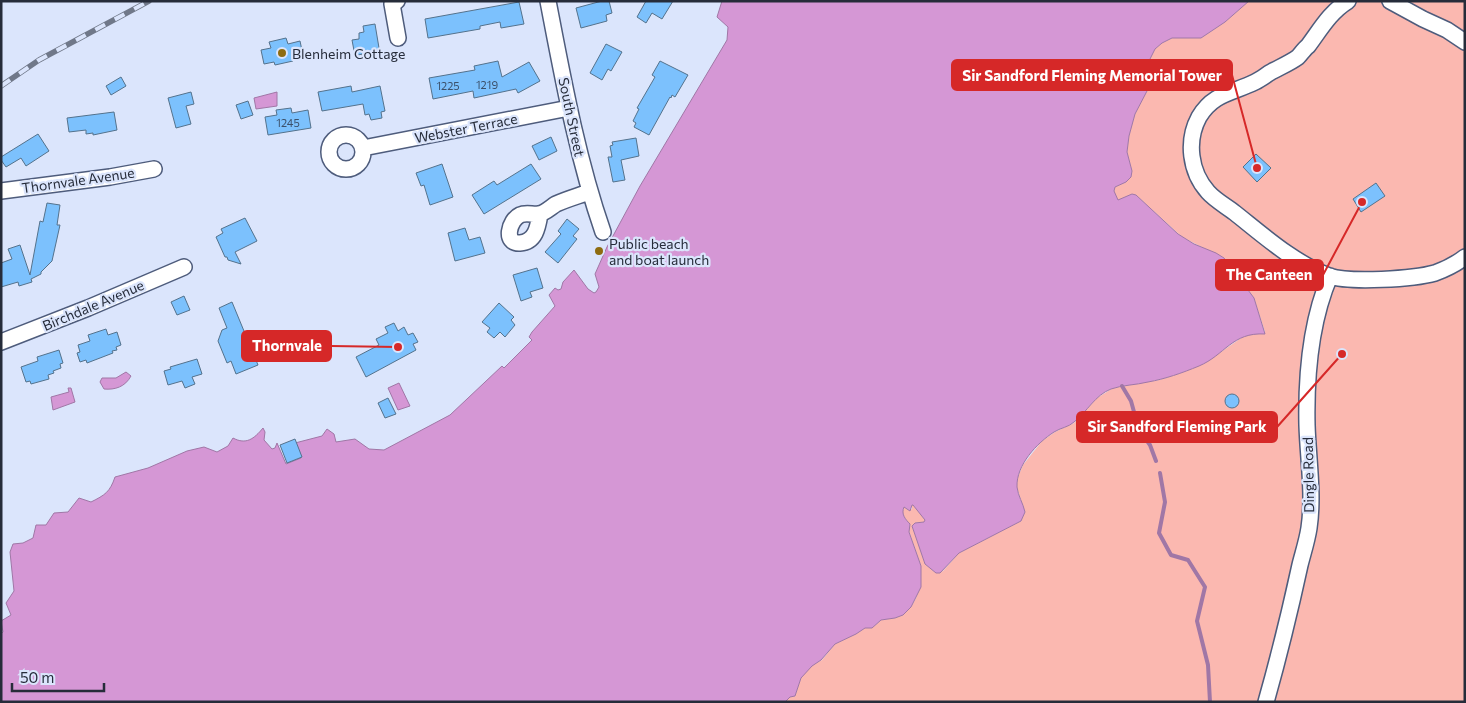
<svg xmlns="http://www.w3.org/2000/svg" width="1466" height="703" font-family="Commissioner,sans-serif">
<rect width="100%" height="100%" fill="#dbe5fc"/>
<path fill="#fbb8b0" d="M1249,1H1465V702H785L790,697L795,696L801,678L811,666L822,660L835,644L856,634L865,628H872L881,620L895,618L903,615L911,607L916,598L921,582V566L909,531L910,524C905,519 901,514 904,507L908,510L912,509V505H913L925,520L924,522L915,523L912,526L925,564L936,573L943,571L959,553L1021,521L1025,512L1017,488V479L1023,465L1042,441L1055,432L1074,423L1097,398L1113,388L1159,380L1181,373L1205,363L1244,336L1256,333L1263,334L1265,332L1254,298L1223,258L1182,237L1136,195L1132,194L1119,200C1114,199 1113,191 1115,187L1126,182L1131,177L1132,171L1127,152L1129,136L1135,114L1147,91L1150,59L1155,49L1162,43L1172,38H1201L1225,22Z"/>
<path fill="#d597d5" stroke="#a077a6" d="M722,1H1249L1225,22L1201,38H1172L1162,43L1155,49L1150,59L1147,91L1135,114L1129,136L1127,152L1132,171L1131,177L1126,182L1115,187L1114,191L1118,200L1132,194L1136,195L1178,234L1194,244L1216,253L1224,258L1254,298L1265,334C1232,332 1225,355 1199,366C1182,373 1165,379 1148,382C1136,385 1122,385 1111,389C1095,395 1087,412 1074,422C1069,427 1060,428 1054,432C1037,443 1016,465 1017,487C1018,496 1023,503 1025,512L1021,521L959,553L940,573H936L925,564L912,526L915,523L924,522L925,520L913,505H912L910,511L904,507C901,514 905,519 910,524L909,532L921,566V587L911,607L903,615L895,618L881,620L872,628H865L856,634L835,644L821,660L812,666L801,678L795,696L790,697L785,702H1V634L3,632L1,621L11,615L6,603L14,591L10,552L13,544L23,543L33,538L36,525H46L54,513L68,512L79,498L91,502C105,495 110,492 115,477L148,468L187,451L204,447L217,452L228,446L233,438C246,445 254,439 263,428L265,432L264,440L272,449L275,448L277,443L286,464L301,458L295,443L322,436L327,429L334,434L336,442L355,439L369,449L384,450L450,415L502,366L504,368L532,340L529,337L532,332L555,306L549,295L555,288L558,290L561,289L563,282L574,270L588,289L594,293L596,292L599,287L595,274L607,247L640,186L727,40L728,27L717,17Z
M277,92V106L256,109L254,98Z
M126,372L131,376C125,387 115,390 104,389L100,382L102,378H116Z
M399,383L410,406L398,410L388,388Z
M68,388H71L75,402L53,410L51,397L69,392Z"/>
<g fill="none" stroke-linecap="round" stroke-linejoin="round">
<path stroke="#a077a6" stroke-width="4" d="M1122,386L1131,401L1139,430L1150,445L1156,461
M1160,473L1165,502L1159,533L1171,555L1188,560L1205,587L1197,621L1208,665L1210,702"/>
</g>
<path fill="#7cc1fd" stroke="#54728c" d="M602,1H609L612,13L606,15L607,21L581,28L576,8Z
M646,1H673L662,19L652,13L646,23L637,17Z
M519,2L524,24L501,28L500,22L480,26V29L428,38L425,19Z
M375,24L380,54L362,57V54L355,56L352,40L359,39V33L364,32L363,26Z
M286,38L288,44L300,41L303,55L293,57V61L275,65L274,62L264,64L261,50L271,48L269,42Z
M606,44L622,52L611,71L608,69L602,80L590,73Z
M498,61L502,77L529,62L540,81L518,93L516,89L474,98L473,91L433,99L429,78L475,70L474,66Z
M660,61L688,75L675,97L672,95L671,98L670,97L649,135L634,127L636,123L633,121L639,109L637,108L655,77L652,75Z
M121,77L126,86L111,95L106,86Z
M351,86L352,92L380,86L385,111L381,112L382,118L371,120L369,114L365,115L363,104L322,111L318,92Z
M191,92L194,104L186,106L191,124L176,128L168,98Z
M248,101L253,115L241,119L236,105Z
M291,108L292,113L308,110L311,128L268,135L265,117L277,115L276,110Z
M114,112L117,130L93,135V133L86,134V130L69,132L67,118Z
M38,134L49,151L26,166L21,158L6,167L1,160V157Z
M551,137L557,151L539,160L532,146Z
M636,138L639,156L621,160L625,180L613,182L608,157H612L610,146L613,145L612,142Z
M1256,154L1271,168L1257,182L1243,167Z
M442,164L453,197L430,205L424,185L421,186L416,173Z
M531,164L541,179L484,214L472,195L494,181L497,185Z
M1376,183L1385,196L1361,212L1353,199Z
M47,203L60,205L57,225H60L52,261L41,272V274L31,279L32,282L19,286L18,282L1,287V263L12,259L8,249L20,245L30,275L40,221L43,222Z
M245,218L257,241L235,252L241,264L228,260L227,257H225L216,237L223,233L221,229Z
M567,219L579,229L573,236L577,239L558,263L545,252L561,234L558,231Z
M465,228L469,240L480,237L485,253L455,261L448,233Z
M537,268L543,288L530,292L532,297L521,301L513,275Z
M184,296L190,310L177,315L171,302Z
M232,302L258,365L236,374L231,361L227,363L218,341L222,330L227,328L219,308Z
M499,303L514,317L511,320L515,325L505,337L500,332L494,338L487,332L490,328L482,322Z
M394,323L398,331L404,327L408,335L413,333L418,342L413,344L416,350L366,377L356,357L379,345L376,339L388,333L385,327Z
M106,329L108,335L117,332L121,345L116,347L117,350L112,351L113,353L87,363L86,360L80,362L77,353L80,352L78,345L90,341L88,335Z
M59,350L63,363L60,364L61,368L53,371L54,373L48,375L49,379L31,384L30,381L26,382L21,367L38,361L37,357Z
M197,359L202,374L192,377L195,384L185,388L182,381L168,385L164,371L171,369L170,367Z
M1225 401a7 7 0 1 1 14 0a7 7 0 1 1-14 0Z
M388,398L396,414L385,418L378,403Z
M295,439L302,457L287,463L280,445Z"/>
<g fill="none" stroke-linecap="round" stroke-linejoin="round">
<g stroke="#4e5c7c" stroke-width="18">
<path id="minor" d="M397,1L392,4L398,38
M548,1C563,79 577,157 603,232
M1348,1C1330,12 1320,30 1308,46C1304,49 1301,54 1298,57C1290,63 1280,67 1271,72C1266,75 1261,79 1255,82C1233,93 1213,93 1199,117C1186,141 1190,172 1208,192C1215,200 1226,206 1235,213C1264,236 1294,263 1329,276C1350,283 1414,279 1435,273C1446,269 1456,264 1465,257
M1390,1L1423,19L1447,30L1465,42
M329 152a17 17 0 1 1 34 0a17 17 0 1 1-34 0Z
M363,148L569,108
M1,191L110,177L154,169
M540,214C538,226 536,242 520,243C503,244 509,220 520,215C526,212 533,215 539,214C545,213 551,207 556,204C567,199 578,196 589,192
M1,342L88,308L184,267
M1266,702C1279,656 1290,611 1300,565C1303,553 1307,541 1309,528C1314,494 1308,459 1307,425C1306,377 1311,320 1330,276"/>
</g>
<use href="#minor" stroke="#fff" stroke-width="15"/>
<g stroke="#707889" stroke-width="5.5">
<path id="rail" d="M1,86L39,60L149,1"/>
</g>
<use href="#rail" stroke="#dbe5fc" stroke-width="4" stroke-dasharray="11" stroke-linecap="butt"/>
</g>
<g fill="#8e6c10" stroke="#dbe5fc" stroke-width="2">
<circle cx="282" cy="53" r="5"/>
<circle cx="599" cy="251" r="5"/>
</g>
<g text-anchor="middle" dominant-baseline="central" stroke-width="4.5" stroke-linejoin="round" paint-order="stroke">
<g font-size="11" fill="#3c516b">
<text x="487" y="84">1219</text>
<text x="448" y="85">1225</text>
<text x="288" y="122">1245</text>
</g>
<g font-size="14" fill="#262c3a" stroke="#dbe5fc" text-anchor="start">
<text x="292" y="53">Blenheim Cottage</text>
<text x="609" y="243">Public beach<tspan x="609" dy="16">and boat launch</tspan></text>
</g>
<g font-size="14" fill="#262c3a" stroke="#dbe5fc">
<text transform="translate(572 117) rotate(78)">South Street</text>
<text transform="translate(466 128) rotate(-11)">Webster Terrace</text>
<text transform="translate(78 180) rotate(-8)">Thornvale Avenue</text>
<text transform="translate(93 305) rotate(-23)">Birchdale Avenue</text>
<text transform="translate(1308 475) rotate(-91)">Dingle Road</text>
</g>
</g>
<path fill="none" stroke="#d62828" stroke-width="2" d="M1257 168L1232 75M1362 202L1323 275M398 347L331 346M1342 354L1277 427"/>
<g fill="#d62828" stroke="#dbe5fc" stroke-width="2">
<circle cx="1257" cy="168" r="5"/>
<circle cx="1362" cy="202" r="5"/>
<circle cx="398" cy="347" r="5"/>
<circle cx="1342" cy="354" r="5"/>
</g>
<g fill="#d62828" stroke="#d62828" stroke-width="2">
<rect x="952" y="60" width="280" height="30" rx="5"/>
<rect x="1216" y="260" width="107" height="30" rx="5"/>
<rect x="242" y="331" width="89" height="30" rx="5"/>
<rect x="1077" y="412" width="200" height="30" rx="5"/>
</g>
<g font-size="15" text-anchor="middle" font-weight="bold" fill="#fff">
<text x="1092" y="81">Sir Sandford Fleming Memorial Tower</text>
<text x="1269" y="280">The Canteen</text>
<text x="287" y="351">Thornvale</text>
<text x="1177" y="432">Sir Sandford Fleming Park</text>
</g>
<rect width="1466" height="703" fill="none" stroke="#262c3a" stroke-width="5"/>
<path d="M12 683v8h92v-8" fill="none" stroke="#262c3a" stroke-width="2.5"/>
<text x="20" y="683" font-size="15" fill="#262c3a" stroke="#dbe5fc" stroke-width="4" paint-order="stroke">50 m</text>
</svg>
